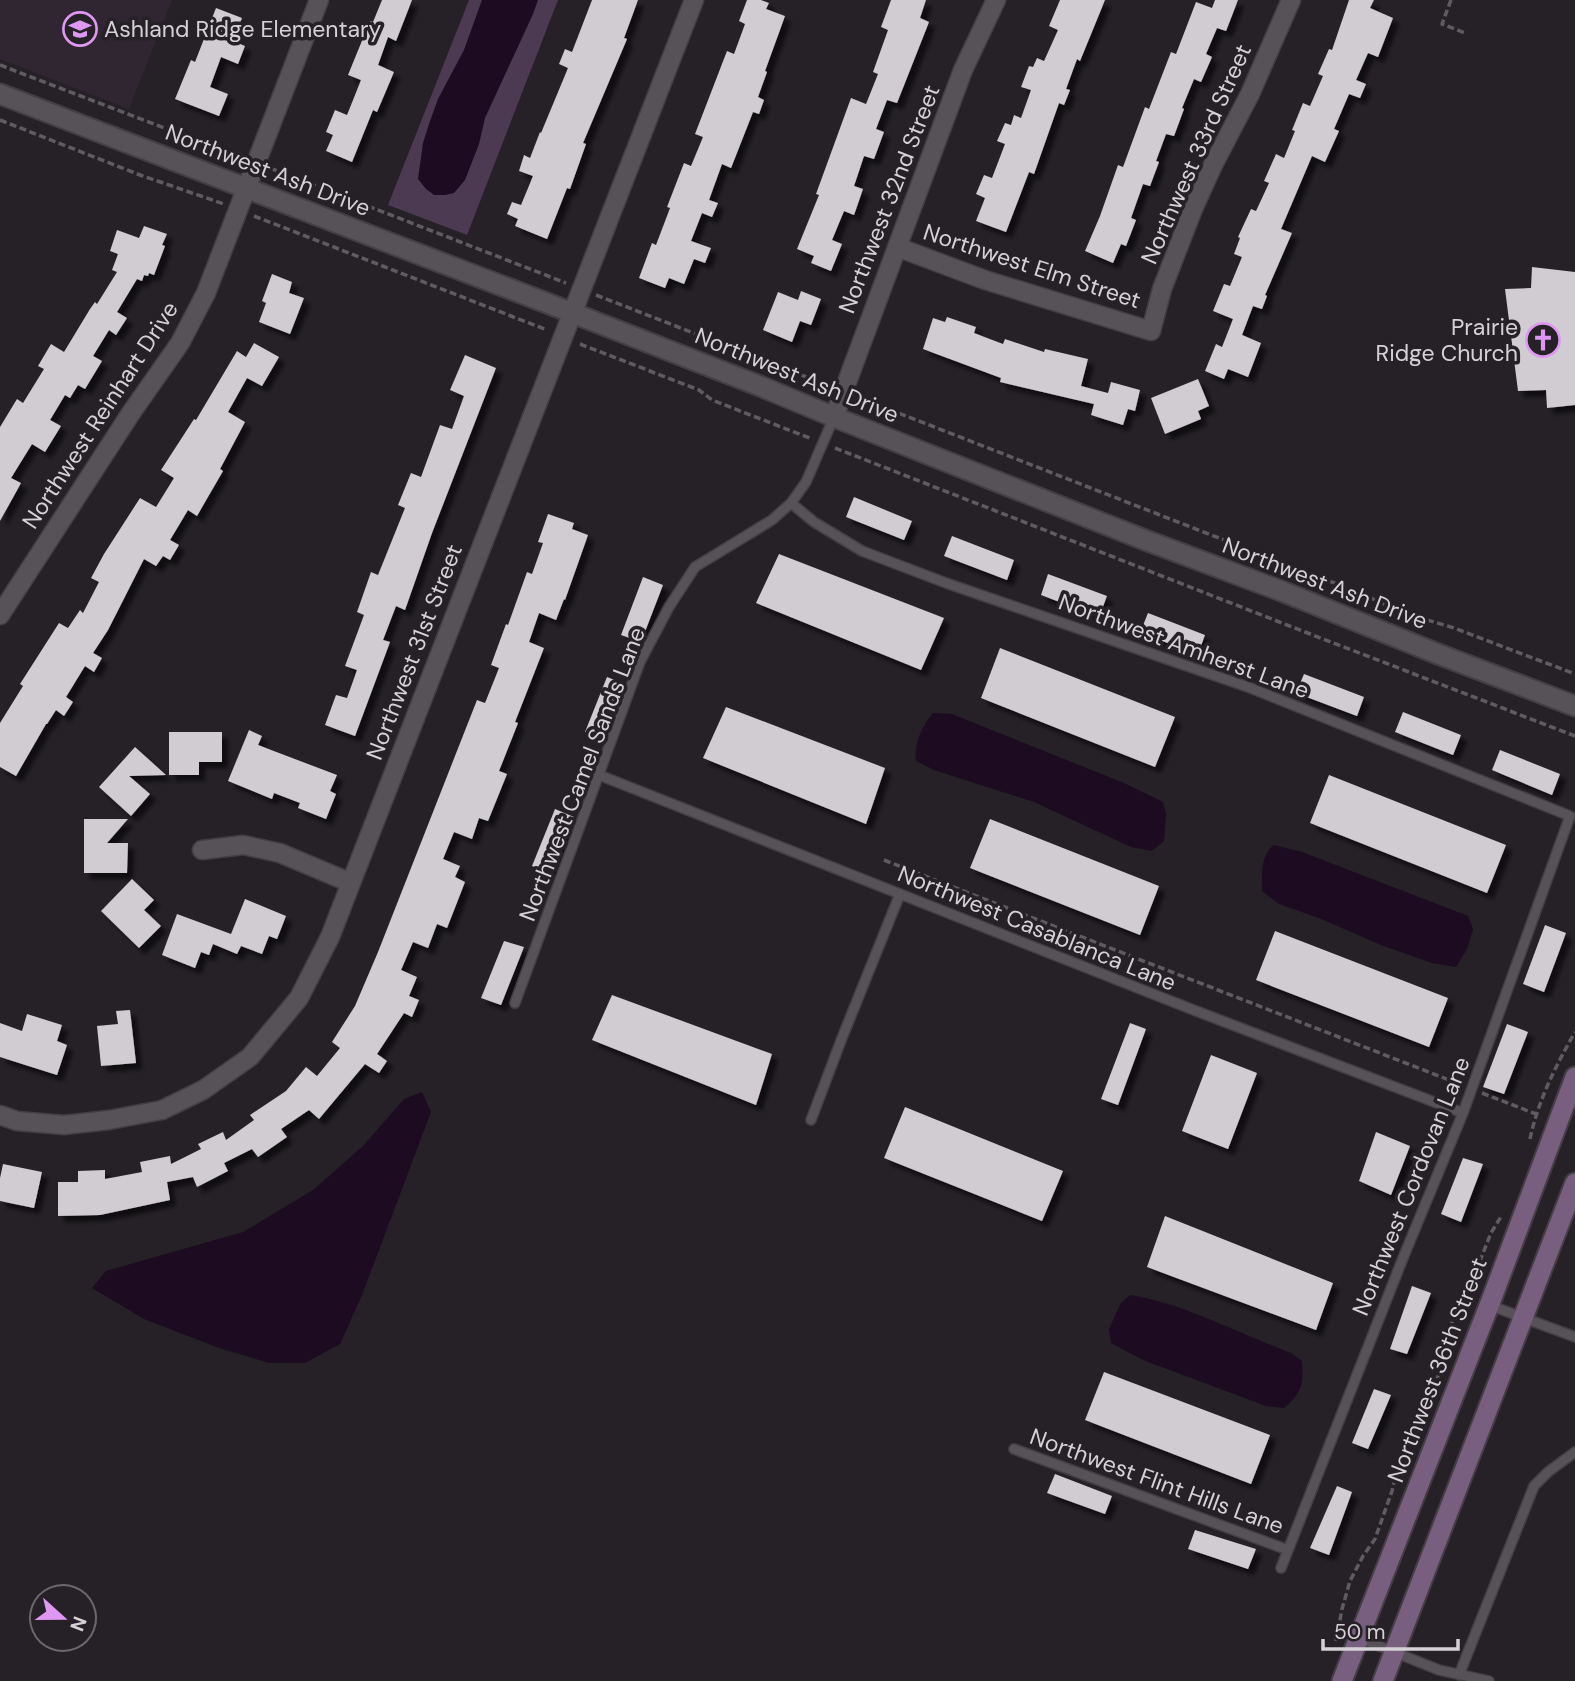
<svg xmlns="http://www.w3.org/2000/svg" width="1575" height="1681" font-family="'DM Sans',sans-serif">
<defs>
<filter id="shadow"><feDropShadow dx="6" dy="6" stdDeviation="2" flood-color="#0009"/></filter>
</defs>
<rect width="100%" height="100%" fill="#252127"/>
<path fill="#2f2631" d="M0,0H172L129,109L0,59Z"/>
<path fill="#4c3952" d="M469,0H558L467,235L388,205Z"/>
<path fill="#1c0b21" d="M482,0H538L533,14L485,118L479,144L465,180L454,193L445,195H434L426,189L418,179L423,143L429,124L438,99L464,50Z
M933,713L952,714L1124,783L1163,802L1166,814L1164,841L1152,851L1131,847L1034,802L934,770L916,761C914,743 922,726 933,713Z
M1274,845L1302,852L1468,916L1473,929L1467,949L1456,967L1432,963L1381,945L1319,918L1279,904L1262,891C1262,876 1260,855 1274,845Z
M422,1092L431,1112L362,1295L340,1344L305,1363H269L219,1348L144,1319L92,1288L106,1271L243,1232L313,1190L363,1146L404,1099Z
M1130,1295C1183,1303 1240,1334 1291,1353L1302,1361C1303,1384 1303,1392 1284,1408L1266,1406L1143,1360L1111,1343L1109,1329L1121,1303Z"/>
<path fill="#d1cbd2" filter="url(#shadow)" d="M382,0H412L396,41L388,37L378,65L394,72L377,112L373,110L352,162L326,151L333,135L326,132L335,110L347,115L361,80L348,75L370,21L373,22Z
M592,0H638L624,38L627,39L583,143L586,144L570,189L567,188L547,239L515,226L518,219L507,214L512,202L521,205L533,176L519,171L524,155L530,158L540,132L541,133L568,68L559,64L565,49L572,52Z
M747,0H761L769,3L766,9L785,16L765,71L767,72L758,97L764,100L759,114L753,112L731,168L722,164L709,200L718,203L712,217L702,213L691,241L711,248L705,263L694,259L684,284L669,278L665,288L639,278L652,243L656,245L670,208L667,207L684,163L691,166L703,137L695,134L727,51L734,54L745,24L739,21Z
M891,0H926L920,18L929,22L897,103L887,100L876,129L884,132L874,159L864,156L854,186L863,189L854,215L844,211L832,240L842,244L831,271L811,263L814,256L797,249L819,195L816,194L851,98L866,104L878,74L873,72L888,30L881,27Z
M1060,0H1105L1080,61L1077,59L1066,89L1070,90L1064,105L1059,103L1034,174L1029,172L1006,232L976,221L985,198L976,194L984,175L992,178L1005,144L997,141L1005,123L1011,125L1014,115L1021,118L1031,90L1021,87L1029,66L1033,67L1037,58L1044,61L1058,30L1049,26Z
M1215,0H1238L1226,31L1217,28L1206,54L1212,57L1201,82L1194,79L1182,108L1184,109L1174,136L1166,134L1156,161L1159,162L1150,186L1143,184L1131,218L1136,220L1126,246L1121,244L1113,263L1085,251L1100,216L1118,165L1123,167L1145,107L1149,109L1171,52L1176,54L1196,2L1212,8Z
M1349,0H1374L1370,8L1393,18L1378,57L1368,53L1356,80L1366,84L1360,98L1349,94L1334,129L1339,131L1325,162L1312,156L1281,229L1292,233L1265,295L1267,296L1262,309L1253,306L1242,335L1261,343L1248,377L1228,369L1224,379L1205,371L1216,344L1222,347L1233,319L1213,311L1224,284L1230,286L1242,257L1234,254L1240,238L1238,237L1251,209L1256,211L1269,183L1264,181L1276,154L1284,158L1295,131L1292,130L1303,103L1310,106L1323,76L1318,74L1329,49L1332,50Z
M216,8L242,18L233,41L245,46L238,64L221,57L210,87L228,94L219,116L175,99L191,60L195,62Z
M144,226L167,234L162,245L165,246L154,275L149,273L148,276L144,275L142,281L137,279L117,312L127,318L116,335L109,330L93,356L102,361L85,389L78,385L70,398L65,395L50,420L61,426L45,452L32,444L11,478L21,483L0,521V427L17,399L23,403L44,369L38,366L51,344L64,352L90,309L95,302L97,304L117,272L112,270L118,254L110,251L117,230L139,238Z
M1532,267L1575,272V405L1547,408L1546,390L1518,391L1505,289L1531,288Z
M272,274L292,282L289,293L304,298L290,334L259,322L266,303L262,301Z
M801,291L821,299L811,325L800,321L792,342L763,330L778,292L798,300Z
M947,317L976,327L974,333L1003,344L1005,339L1044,352L1045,349L1088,359L1081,386L1108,393L1111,382L1140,390L1135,411L1128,409L1123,425L1091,415L1094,404L1000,382L1001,378L923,349L933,318L945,322Z
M254,343L279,357L262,386L247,378L228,412L245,422L220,469L223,471L205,502L197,516L188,510L170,540L179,545L170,560L163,556L156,566L144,559L108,630L93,653L102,658L94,672L85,666L66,697L73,702L64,716L56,710L47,724H46L16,776L0,767V723L23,686L20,684L59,623L68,628L80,610L83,613L99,582L91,578L104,554L140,498L156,507L174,478L161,470L194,419L196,420L237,351L246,357Z
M465,355L496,368L432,533L405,610L396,606L383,640L390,642L355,736L325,725L336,695L347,698L357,670L345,666L364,615L357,612L371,572L378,575L405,508L398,505L411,473L421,477L440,425L452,429L464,396L450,390Z
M1198,379L1209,406L1198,411L1201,419L1165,434L1151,398Z
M854,497L912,521L904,540L846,517Z
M548,514L574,523L572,529L588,535L565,600L564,599L556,620L539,613L529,642L544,648L515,722L518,723L499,771L507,774L488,821L479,818L472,839L454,832L443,859L460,866L455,877L465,882L447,928L437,924L428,948L413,942L401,970L417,977L409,996L419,1000L412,1017L404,1013L377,1054L387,1061L379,1073L365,1064L319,1119L309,1110L281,1129L287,1137L258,1157L252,1149L224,1163L228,1171L197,1187L193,1177L167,1182L170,1200L100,1215L58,1216V1182H78V1171L105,1170V1179L142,1172L140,1162L170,1156L171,1164L201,1149L198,1144L223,1132L226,1140L254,1120L250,1115L286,1091L306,1067L317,1076L340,1048L332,1042L355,1006L378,952L477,700L485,703L499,668L491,665L506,624L508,625L527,572L532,574L543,543L538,542Z
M952,536L1014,560L1007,580L944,556Z
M779,554L944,618L921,670L756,603Z
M1048,574L1107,596L1099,617L1041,595Z
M643,577L663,585L641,642L621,635Z
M1148,613L1205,635L1198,654L1140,633Z
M1000,648L1175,717L1155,767L981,698Z
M1304,674L1364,697L1357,716L1296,693Z
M607,677L625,684L604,740L585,732Z
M726,707L885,768L866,824L703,758Z
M1403,712L1461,735L1453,755L1395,732Z
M249,730L262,736L258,745L337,775L330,791L336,794L326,819L298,808L300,803L274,793L272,799L228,781Z
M169,732H222V762H199V775H169Z
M135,747L166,775L129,776L150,794L131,816L99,787Z
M1500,750L1560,774L1552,795L1492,770Z
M1329,775L1506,845L1487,893L1310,823Z
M555,809L574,817L551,874L532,866Z
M84,819H128L107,843H128L127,873H84Z
M990,819L1159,886L1140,935L970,868Z
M132,879L154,900L144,910L161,926L139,948L101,911Z
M245,899L286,916L277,939L269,936L262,954L241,946L237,954L213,944L209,955L201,952L195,968L162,955L177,914L231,934Z
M1545,925L1566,933L1544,992L1523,984Z
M1275,931L1448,998L1429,1047L1256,980Z
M504,941L524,947L501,1005L481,998Z
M612,995L772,1054L756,1105L592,1040Z
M130,1010L136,1063L101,1066L97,1026L118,1024L116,1011Z
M27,1014L62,1025L57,1041L67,1045L57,1075L0,1057V1023L22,1031Z
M1130,1023L1146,1029L1118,1105L1101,1099Z
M1507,1024L1528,1032L1504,1094L1483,1087Z
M1211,1055L1257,1073L1228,1149L1182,1131Z
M905,1107L1063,1171L1042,1221L884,1158Z
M1376,1132L1410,1146L1391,1195L1359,1181Z
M1463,1158L1483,1164L1461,1222L1441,1214Z
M3,1164L42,1172L34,1208L0,1201V1178Z
M1165,1216L1333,1283L1316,1330L1147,1267Z
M1412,1286L1431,1293L1407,1354L1390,1349Z
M1104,1372L1270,1435L1251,1484L1085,1420Z
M1374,1389L1391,1395L1368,1449L1352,1443Z
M1055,1474L1112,1496L1105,1514L1047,1493Z
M1337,1486L1352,1492L1329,1555L1310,1548Z
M1195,1530L1256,1549L1248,1569L1188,1549Z"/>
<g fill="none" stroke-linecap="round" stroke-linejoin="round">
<g stroke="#423e43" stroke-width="12">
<path id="service" d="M791,503L814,522L862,551L946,583L1248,687L1570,816L1463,1113L1403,1258L1281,1568
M599,775L1191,1009L1463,1113
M515,1003L640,662L669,607L695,567L772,520L791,503L806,482L834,417
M811,1120L842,1038L900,894
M1489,1305L1575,1337
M1014,1449L1288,1550
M1359,1638L1439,1670L1489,1681
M1459,1675L1534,1486L1548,1472L1575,1452"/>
</g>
<g stroke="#423e43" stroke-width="21">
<path id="minor" d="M897,247L985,280L1151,331L1162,289L1193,209L1213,165L1250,94L1291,0
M834,417L963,70L996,0
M0,615L131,413L180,343L206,293L319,0
M202,850L243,845L280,853L351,883
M0,1115L17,1121L64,1125L109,1120L162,1110L203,1090L250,1057L299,998L330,937L694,0"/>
</g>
<g stroke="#423e43" stroke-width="23">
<path id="tertiary" d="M0,94L552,305L760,386L834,417L1145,540L1284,592L1438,654L1575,706"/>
</g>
<g stroke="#423e43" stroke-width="23">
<path id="secondary" d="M1342,1681L1492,1298L1575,1077
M1383,1681L1575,1183"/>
</g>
<path stroke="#5f5c61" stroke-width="3.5" stroke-dasharray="7 3.5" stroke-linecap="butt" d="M1451,0L1442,24L1465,33
M0,65L240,157
M0,120L140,175L224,204
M270,168L566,283
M254,216L547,330
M596,295L827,385
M580,344L699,390L712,400L812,439
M860,398L1360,593L1401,612L1454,628L1575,674
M835,448L1305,632L1575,736
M884,860L1462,1085
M1482,1093L1536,1114
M1530,1139C1538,1101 1555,1067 1575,1032
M1336,1641L1342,1609L1350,1581L1363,1556L1375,1539L1392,1491L1400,1456L1419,1410L1445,1364L1449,1335L1456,1307L1472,1281L1491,1233L1502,1215"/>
<use href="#service" stroke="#575258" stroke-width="9"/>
<use href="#minor" stroke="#575258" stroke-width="18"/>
<use href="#tertiary" stroke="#575258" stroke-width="19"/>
<use href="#secondary" stroke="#785e7f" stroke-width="19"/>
</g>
<defs>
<g id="school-ring" transform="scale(1.75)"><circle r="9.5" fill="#252127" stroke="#de98f2" stroke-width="1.5"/><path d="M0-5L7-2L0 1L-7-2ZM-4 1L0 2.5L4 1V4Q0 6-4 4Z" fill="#de98f2"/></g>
<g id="church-ring" transform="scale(1.75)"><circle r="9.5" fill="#252127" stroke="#de98f2" stroke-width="1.5"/><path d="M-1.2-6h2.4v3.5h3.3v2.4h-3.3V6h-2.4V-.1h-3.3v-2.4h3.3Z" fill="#de98f2"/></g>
</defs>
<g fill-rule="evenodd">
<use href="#school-ring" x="80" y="29"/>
<use href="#church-ring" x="1543" y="340"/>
</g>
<g text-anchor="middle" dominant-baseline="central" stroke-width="7" stroke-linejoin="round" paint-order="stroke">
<g font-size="23" fill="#d5d2d6" stroke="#252127" text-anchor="start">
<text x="104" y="29">Ashland Ridge Elementary</text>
<text x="1518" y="327" text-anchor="end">Prairie<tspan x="1518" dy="26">Ridge Church</tspan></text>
</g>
<g font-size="23" fill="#d5d2d6" stroke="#252127">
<text transform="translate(1196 154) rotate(-66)">Northwest 33rd Street</text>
<text transform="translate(268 170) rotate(21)">Northwest Ash Drive</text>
<text transform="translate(889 199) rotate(-69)">Northwest 32nd Street</text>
<text transform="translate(1032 266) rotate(18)">Northwest Elm Street</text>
<text transform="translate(797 375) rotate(22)">Northwest Ash Drive</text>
<text transform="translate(100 415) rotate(-57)">Northwest Reinhart Drive</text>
<text transform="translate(1325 583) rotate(21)">Northwest Ash Drive</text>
<text transform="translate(1184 646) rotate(20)">Northwest Amherst Lane</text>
<text transform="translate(414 652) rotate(-69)">Northwest 31st Street</text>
<text transform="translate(582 774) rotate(-69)">Northwest Camel Sands Lane</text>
<text transform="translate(1037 928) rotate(22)">Northwest Casablanca Lane</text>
<text transform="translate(1411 1186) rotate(-68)">Northwest Cordovan Lane</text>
<text transform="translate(1437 1370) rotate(-69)">Northwest 36th Street</text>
<text transform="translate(1157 1481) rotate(20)">Northwest Flint Hills Lane</text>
</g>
</g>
<g transform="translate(63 1618) rotate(111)"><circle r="33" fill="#252127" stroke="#6b686d" stroke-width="2"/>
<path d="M0-5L12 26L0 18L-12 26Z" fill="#de98f2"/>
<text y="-10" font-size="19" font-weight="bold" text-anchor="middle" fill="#d5d2d6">N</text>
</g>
<path d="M1323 1639v10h135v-10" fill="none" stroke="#d5d2d6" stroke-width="3.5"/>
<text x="1334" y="1639" font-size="21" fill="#d5d2d6" stroke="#252127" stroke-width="5" paint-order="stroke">50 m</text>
</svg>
